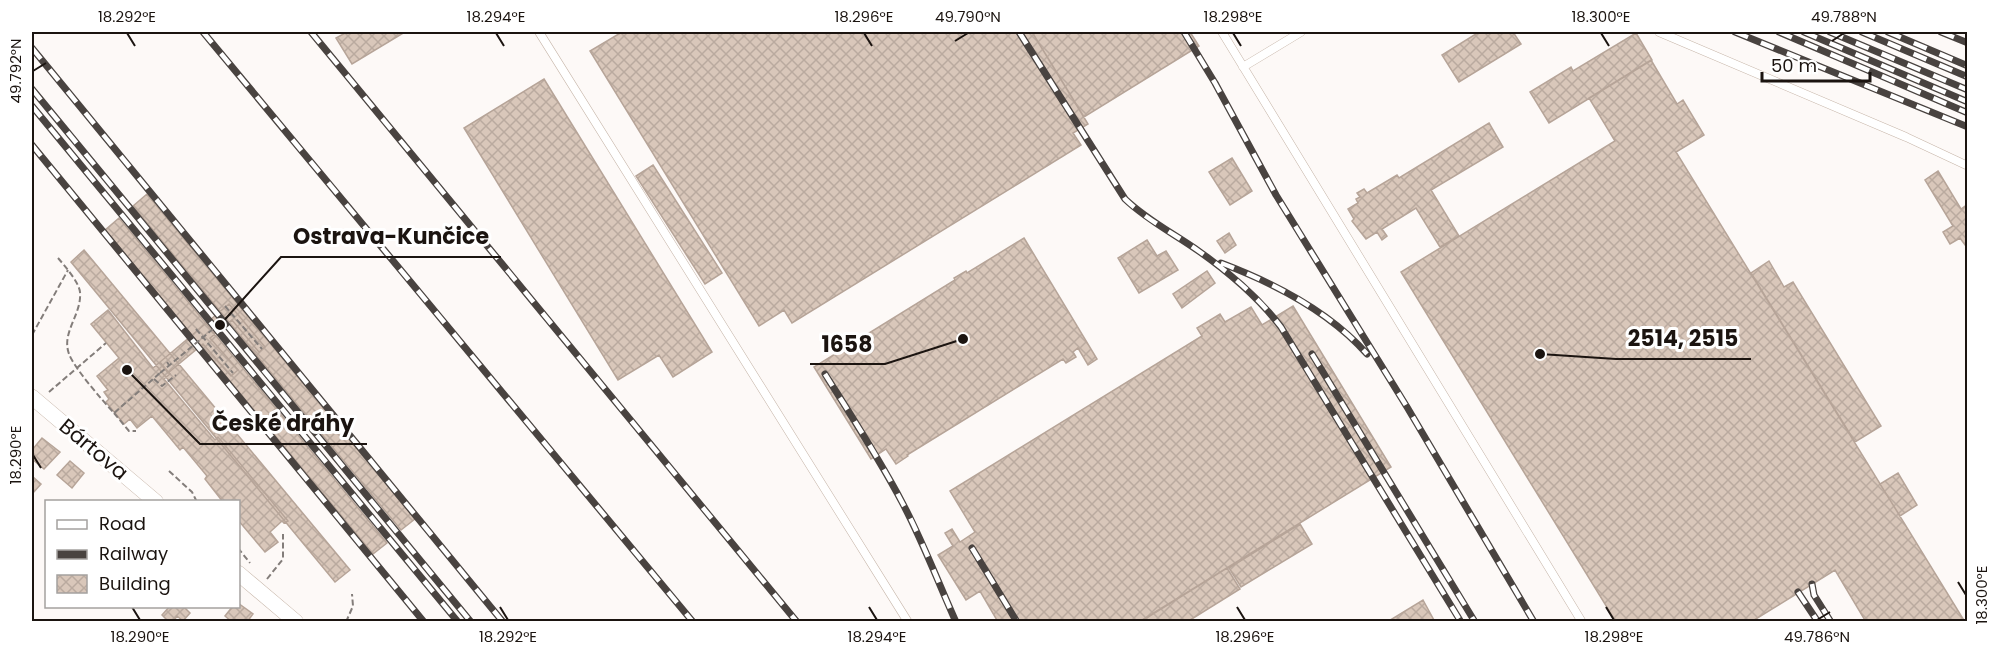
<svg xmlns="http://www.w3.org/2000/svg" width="1999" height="653" font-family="Poppins,sans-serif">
<defs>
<pattern id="building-cross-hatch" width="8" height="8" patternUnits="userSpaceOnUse" patternTransform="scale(1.5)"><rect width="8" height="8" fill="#d9c7ba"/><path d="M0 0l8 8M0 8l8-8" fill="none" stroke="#baaa9f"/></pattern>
</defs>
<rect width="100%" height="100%" fill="#fdf9f7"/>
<path fill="url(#building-cross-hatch)" stroke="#b6a498" stroke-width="1.5" d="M347,32H405L352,64L336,38Z
M622,32H1032L1088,124L1073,133L1081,145L792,323L784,310L759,326L590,51Z
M1032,32H1190L1199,46L1084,117Z
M1479,32H1513L1521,44L1459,82L1442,55Z
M1636,33L1652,60L1549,123L1530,92L1571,67L1573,71Z
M1651,60L1677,104L1683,100L1704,135L1676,152L1965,622H1866L1835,570L1751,622H1616L1401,272L1615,141L1589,98Z
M544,79L712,352L673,377L659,355L618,380L464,128Z
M1489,123L1503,147L1431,190L1459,236L1440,247L1416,208L1382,229L1387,236L1382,240L1377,232L1366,239L1352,221L1354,219L1348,209L1358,203L1356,199L1360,197L1357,193L1364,189L1367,193L1397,175L1399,178Z
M1232,158L1252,191L1230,205L1209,172Z
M653,165L722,273L705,284L636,176Z
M1938,171L1961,209L1968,204V249L1960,238L1950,244L1943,232L1953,226L1925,180Z
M147,194L415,519L401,530L133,206Z
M119,218L387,543L373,554L105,230Z
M1229,233L1236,245L1225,253L1217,241Z
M1024,238L1097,359L1088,365L1078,348L1073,352L1076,357L1066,363L1063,359L907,455L908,456L896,464L886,449L871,459L814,367L955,280L954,278L966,271L967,273Z
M1147,240L1157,256L1166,251L1178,270L1139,293L1118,258Z
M84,250L350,570L335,582L71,262Z
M1769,261L1784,287L1793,282L1881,426L1855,442L1751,273Z
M1207,271L1215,283L1182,308L1173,294Z
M229,304L265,347L259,352L232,320L210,338L238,370L231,376L203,344L168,373L160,362Z
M1293,306L1391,467L1139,622H998L980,591L966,600L938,555L953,546L945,533L952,529L960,542L975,532L950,491L1202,336L1197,328L1220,314L1225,322L1251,307L1262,325Z
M108,310L153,368L160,362L170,374L164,379L215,440L218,437L288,521L284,523L282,521L270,532L278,542L265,552L238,520V502H223L205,479L207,476L183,447L180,450L152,416L137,428L130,419L124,424L106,402L109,399L104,392L108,390L97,376L119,358L91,324Z
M42,438L60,452L44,469L32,459V450Z
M70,461L84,473L72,488L57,475Z
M1898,473L1917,505L1900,516L1880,484Z
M32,476L41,484L33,493L32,492Z
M1300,524L1312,544L1241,587L1229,568Z
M1227,568L1240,589L1187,622H1140Z
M1423,600L1435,622H1387Z
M238,603L253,614L247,622H238L236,620L232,622L225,616L233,606H238Z
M170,606H183L190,613L183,621L177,616L173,622H169L162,615Z"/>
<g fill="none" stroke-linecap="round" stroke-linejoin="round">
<g stroke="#c6b5a8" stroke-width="9">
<path id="lane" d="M539,32L908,622
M1222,32L1582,622
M1659,32L1906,137L1968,166
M1243,67L1301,32"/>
</g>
<g stroke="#c6b5a8" stroke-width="16">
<path id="street" d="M32,397L156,502
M238,573L296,622"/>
</g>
<path stroke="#837d7a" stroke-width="2" stroke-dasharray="6 3" stroke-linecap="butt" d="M58,258C64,265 79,282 80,292C82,315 61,332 69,354C74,368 103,401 114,413L160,373
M225,306L262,349
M196,329L233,373
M32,335L68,270
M167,362L169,365
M154,379L162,386L176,375
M49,392L106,343
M114,413L129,431H136
M169,471L192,492L197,502
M238,548L250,563
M267,579L283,559V534
M346,622L353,606L352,594"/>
<use href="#lane" stroke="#fff" stroke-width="8"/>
<use href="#street" stroke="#fff" stroke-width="15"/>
<g stroke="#494340" stroke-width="7">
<path id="rail" d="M203,32L693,622
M311,32L797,622
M1019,32L1125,199C1148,221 1175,234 1200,252C1231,274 1258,297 1281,327L1461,622
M1184,32L1215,83L1276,195L1407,407L1534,622
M1735,32L1968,127
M1779,32L1968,113
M1804,32L1968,102
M1830,32L1968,90
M1862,32L1968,77
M1888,32L1968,66
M1941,32L1968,43
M32,48L503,622
M32,89L471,622
M32,106L458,622
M32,145L424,622
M1221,263C1274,283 1330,312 1367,354
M1312,354L1475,622
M825,374C852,417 880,460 903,504C923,542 938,582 956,622
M972,548L1017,622
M1812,584L1814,595L1831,622
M1798,592L1818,622"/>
</g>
<use href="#rail" stroke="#fff" stroke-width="4.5" stroke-dasharray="14" stroke-linecap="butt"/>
<path stroke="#837d7a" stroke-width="2" stroke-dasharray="6 3" stroke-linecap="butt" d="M160,373L231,314"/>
</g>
<path fill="none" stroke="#1b1410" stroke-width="2" d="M127,33L135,46M496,33L504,46M864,33L872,46M1233,33L1241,46M1601,33L1609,46M955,41L968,33M1832,41L1844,33M33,71L46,63M33,455L41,468M1958,582L1966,595M132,607L140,620M500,607L508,620M869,607L877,620M1237,607L1245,620M1606,607L1614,620M1817,620L1830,612"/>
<g text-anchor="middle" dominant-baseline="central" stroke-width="6" stroke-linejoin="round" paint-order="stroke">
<g font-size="21" fill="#1b1410" stroke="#fff">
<text transform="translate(94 449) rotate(40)">Bártova</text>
</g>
</g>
<path fill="none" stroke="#1b1410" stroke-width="2" d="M220 325L281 257H501M1540 354L1616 359H1751M963 339L885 364H810M127 370L200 444H367"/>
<g fill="#1b1410" stroke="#fff" stroke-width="2">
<circle cx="220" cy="325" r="6"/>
<circle cx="1540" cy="354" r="6"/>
<circle cx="963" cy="339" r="6"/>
<circle cx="127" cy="370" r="6"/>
</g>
<g font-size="22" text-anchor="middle" font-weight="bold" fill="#1b1410" stroke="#fff" stroke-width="6" stroke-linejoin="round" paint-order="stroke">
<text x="391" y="244">Ostrava-Kunčice</text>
<text x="1683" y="346">2514, 2515</text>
<text x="847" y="352">1658</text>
<text x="283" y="431">České dráhy</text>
</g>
<rect width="1999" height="653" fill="none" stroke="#ffffff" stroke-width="66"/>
<rect x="45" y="500" width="195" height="108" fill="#ffffff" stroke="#a4a19f" stroke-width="1.5"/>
<rect x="57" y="520" width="30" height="9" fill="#ffffff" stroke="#a4a19f" stroke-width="1.5"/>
<text x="99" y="530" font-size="18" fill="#1b1410">Road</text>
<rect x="57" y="550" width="30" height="9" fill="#494340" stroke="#a4a19f" stroke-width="1.5"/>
<text x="99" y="560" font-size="18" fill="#1b1410">Railway</text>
<rect x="57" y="575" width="30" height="18" fill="url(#building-cross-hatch)" stroke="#a4a19f" stroke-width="1.5"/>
<text x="99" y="590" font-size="18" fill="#1b1410">Building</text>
<path d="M1762 72v9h108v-9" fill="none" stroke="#1b1410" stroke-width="3"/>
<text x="1771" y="72" font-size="18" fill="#1b1410" stroke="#ffffff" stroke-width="4.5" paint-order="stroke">50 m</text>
<rect x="33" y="33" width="1933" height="587" fill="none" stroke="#1b1410" stroke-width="2"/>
<g font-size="15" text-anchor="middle" fill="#1b1410">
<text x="127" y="22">18.292°E</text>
<text x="496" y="22">18.294°E</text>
<text x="864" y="22">18.296°E</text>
<text x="968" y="22">49.790°N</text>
<text x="1233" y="22">18.298°E</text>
<text x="1601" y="22">18.300°E</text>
<text x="1844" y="22">49.788°N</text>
<text transform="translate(16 71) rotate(-90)" y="5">49.792°N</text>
<text transform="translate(16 455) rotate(-90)" y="5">18.290°E</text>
<text transform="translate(1982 595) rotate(-90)" y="5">18.300°E</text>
<text x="140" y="642">18.290°E</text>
<text x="508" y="642">18.292°E</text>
<text x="877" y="642">18.294°E</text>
<text x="1245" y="642">18.296°E</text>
<text x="1614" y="642">18.298°E</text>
<text x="1817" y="642">49.786°N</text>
</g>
</svg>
